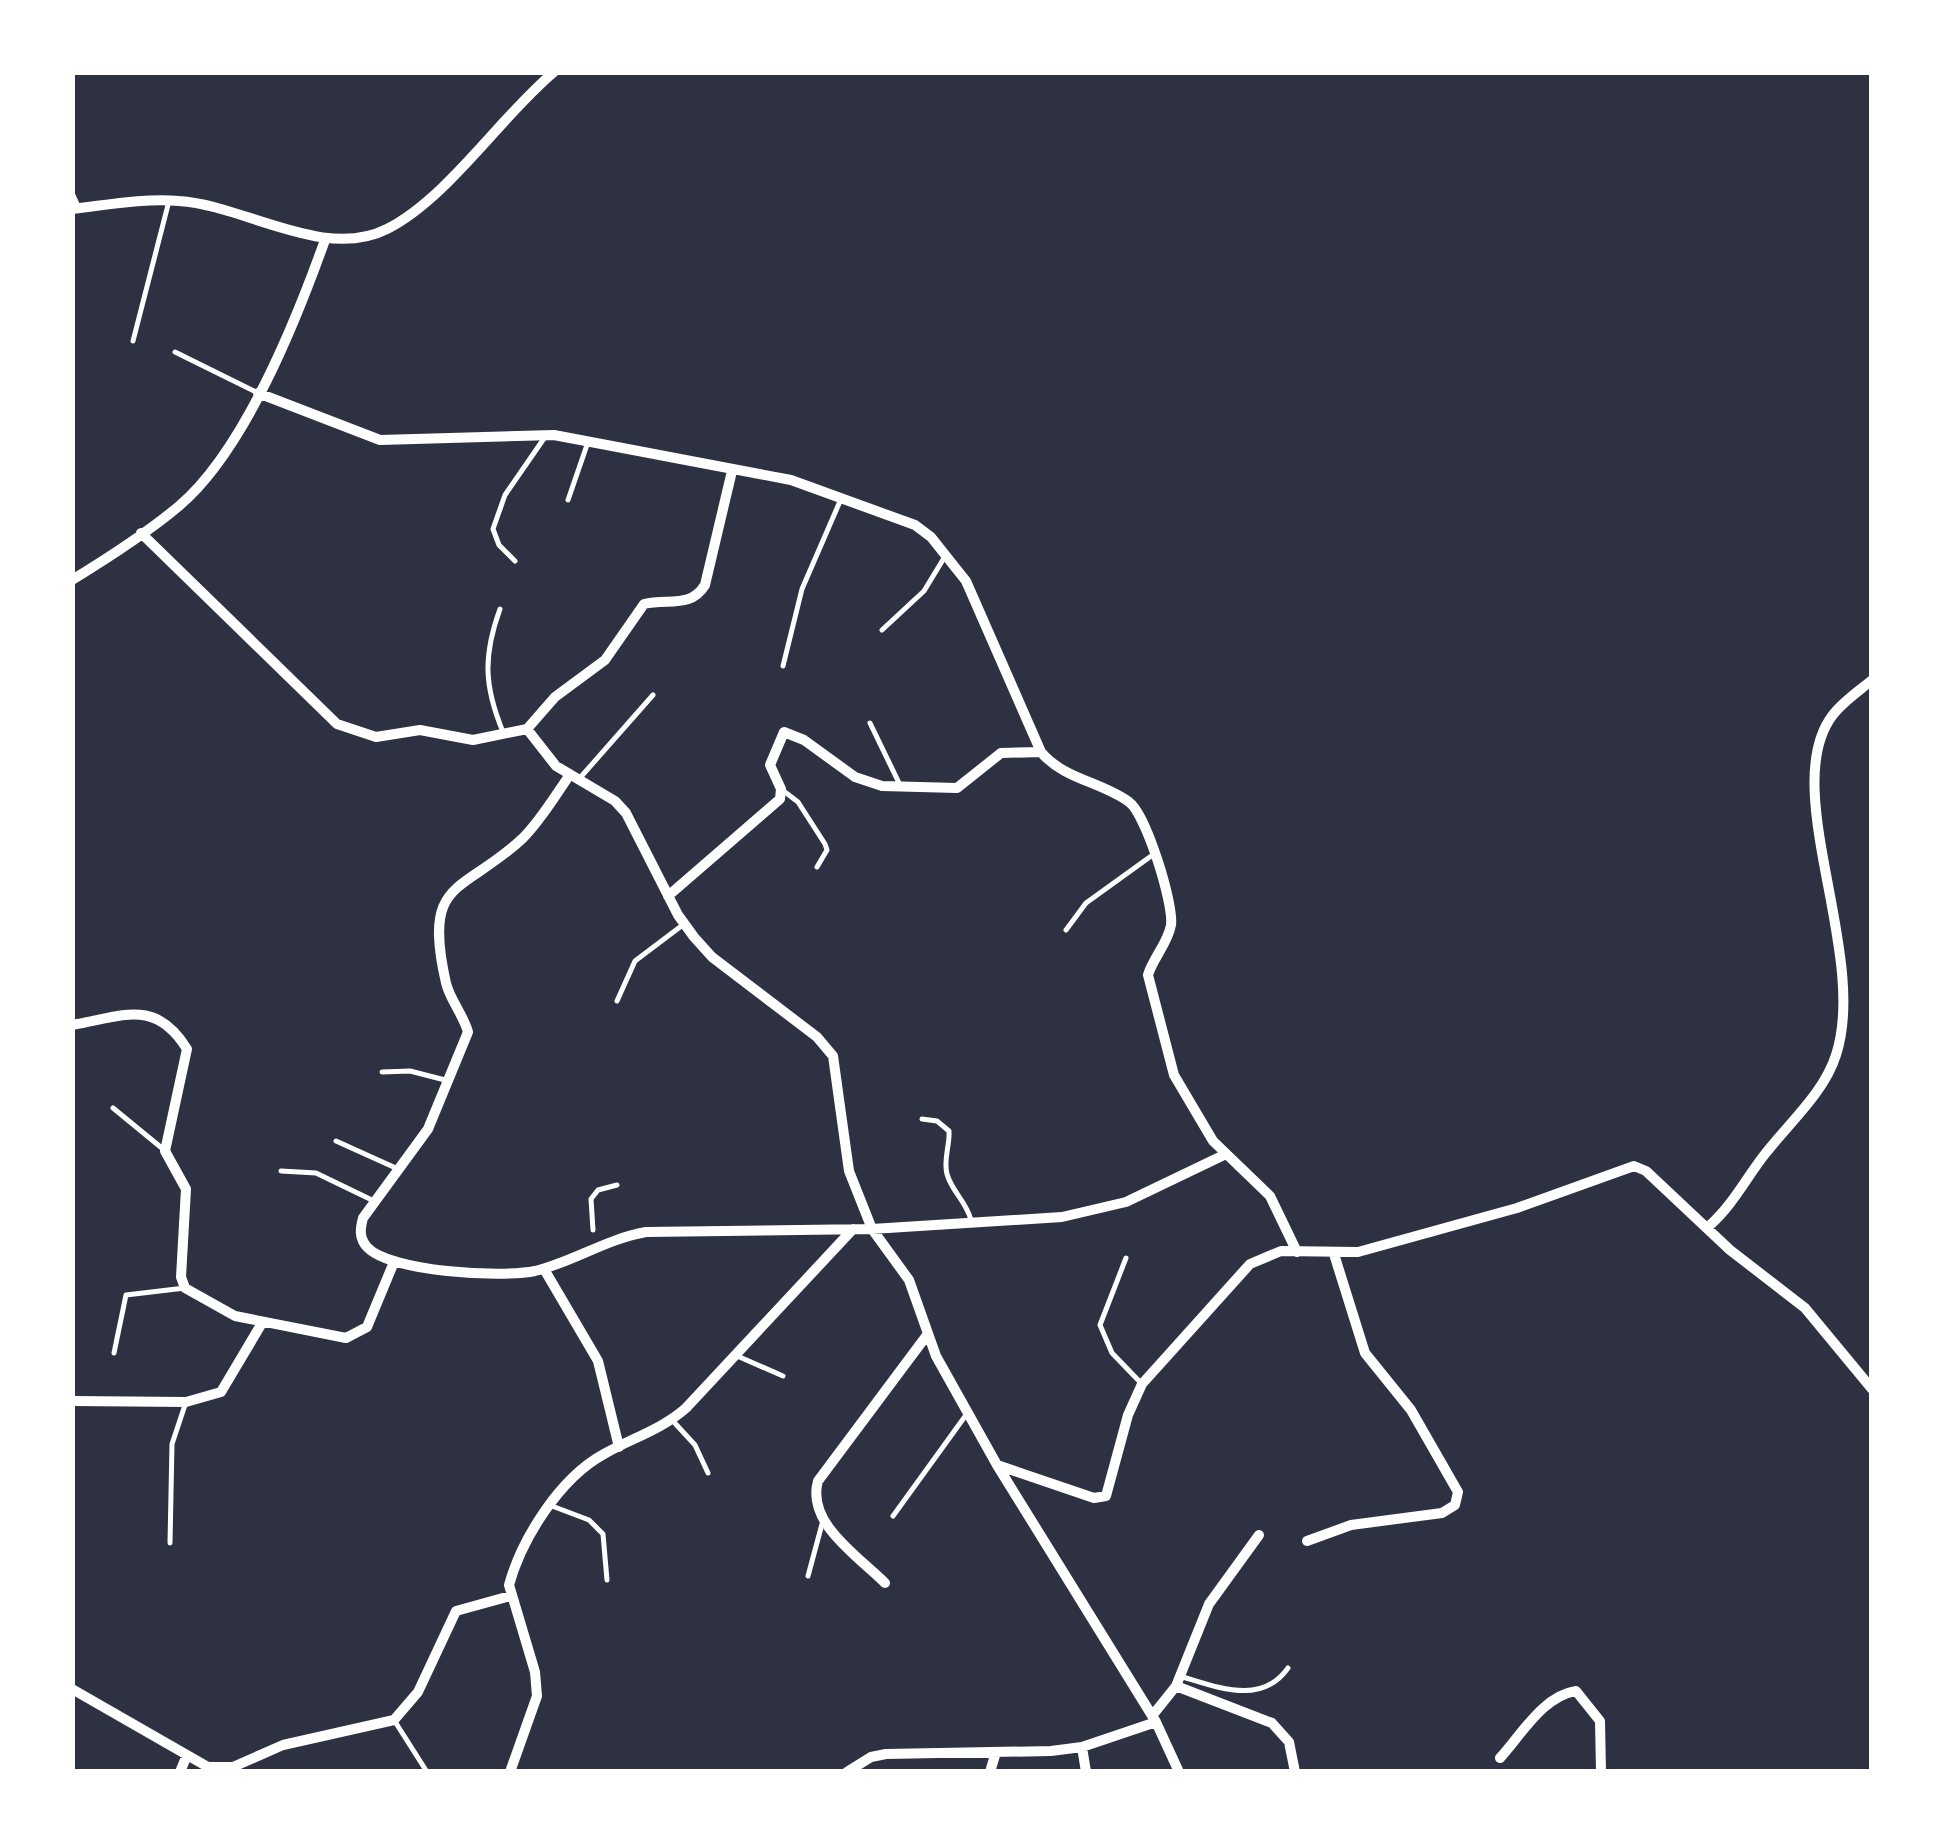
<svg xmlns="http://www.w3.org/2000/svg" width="1944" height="1844" font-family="Signika,sans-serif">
<rect width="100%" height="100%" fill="#2d3142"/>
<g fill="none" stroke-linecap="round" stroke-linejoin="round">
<path stroke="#fff" stroke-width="5" d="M72,193L78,206
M133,341L169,201
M175,352L258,393
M568,500L588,442
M515,561L499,545L493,529L505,495L545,437
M500,609C483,656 484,686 503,732
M882,630L924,591L944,558
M783,666L802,589L841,499
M870,723L900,785
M579,779L653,695
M781,789L798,802L825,844L827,850L817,867
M1066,930L1086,903L1154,854
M617,1001L635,961L684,924
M382,1072L410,1071L445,1080
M113,1108L163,1149
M922,1119L937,1121L949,1131C950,1146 943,1159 947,1174C952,1192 966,1201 971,1220
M336,1141L398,1169
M281,1171L316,1173L374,1201
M593,1230L591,1199L598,1190L617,1185
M1126,1258L1100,1325L1112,1353L1140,1382
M114,1353L126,1295L185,1288
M735,1355L783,1376
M672,1420L695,1445L708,1473
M552,1506L589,1520L603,1534L607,1580
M893,1516L966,1415
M170,1543L172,1444L185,1405
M808,1576L822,1524
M1183,1677C1220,1688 1262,1705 1288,1668
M394,1720L427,1772"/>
<path stroke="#fff" stroke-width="10" d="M72,209C107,205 144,198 179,201C244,205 324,261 387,229C448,198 500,117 554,72
M258,393L380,440L554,435L791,480L915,525L931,537L966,581L1041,752C1063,779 1102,782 1129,802C1146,814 1174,904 1171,925C1168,943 1153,958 1148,975L1174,1075L1213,1141L1270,1196L1297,1252
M141,533L337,724L376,737L420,730L473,740L527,729L555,697L605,660L644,604C668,598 690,609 705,585L732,471
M72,580C108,558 147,533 179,506C245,450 296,321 325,240
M527,729L556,766L615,801L626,813L678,915L694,937L712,957L817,1037L833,1056L849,1171L872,1229L909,1280L936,1356L997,1465L1156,1722L1179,1772
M569,776C555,796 541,820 523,838C462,895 422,877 446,983C450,1000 463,1014 468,1032L428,1129L363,1218C360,1229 359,1238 367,1247C390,1272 502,1278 535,1271C573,1262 606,1239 646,1232L872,1229L1062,1217L1126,1202L1224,1155
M668,896L780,799L781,789L770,765L784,732L804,740L855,777L882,786L957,788L1001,753L1041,752
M72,1025C121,1017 155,997 187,1049L165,1151L186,1189L181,1277L185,1288L235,1316L346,1338L367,1327L394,1262
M1709,1226C1733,1205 1746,1178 1765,1154C1789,1123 1824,1093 1836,1055C1869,954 1778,789 1832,716C1842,702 1859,691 1872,680
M544,1269L598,1361L619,1447
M72,1401L186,1402L221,1392L262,1323
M997,1465L1094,1498L1106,1496L1128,1415L1142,1384L1250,1264L1281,1251L1358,1252L1517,1208L1634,1166L1646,1171L1730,1250L1805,1308L1872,1389
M1307,1541L1351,1525L1442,1513L1455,1505L1458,1492L1411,1410L1365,1353L1334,1254
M885,1583C858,1556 806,1523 818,1481L927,1335
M1176,1686L1272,1723L1289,1742L1295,1772
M72,1689L208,1767H233L283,1745L394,1720L418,1692L456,1611L510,1596
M1152,1716L1176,1686L1209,1604L1259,1535
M1082,1747L1086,1772
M1500,1758C1522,1734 1543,1696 1576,1691L1600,1721L1601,1772
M180,1772L187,1755
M510,1772L537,1696L535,1672L509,1585C522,1538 560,1478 604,1454C632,1438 661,1430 686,1408L853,1229
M847,1772L871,1757L886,1754L1051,1751L1082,1747L1156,1722
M990,1772L996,1752"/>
</g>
<rect width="1944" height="1844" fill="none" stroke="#ffffff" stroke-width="150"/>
</svg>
